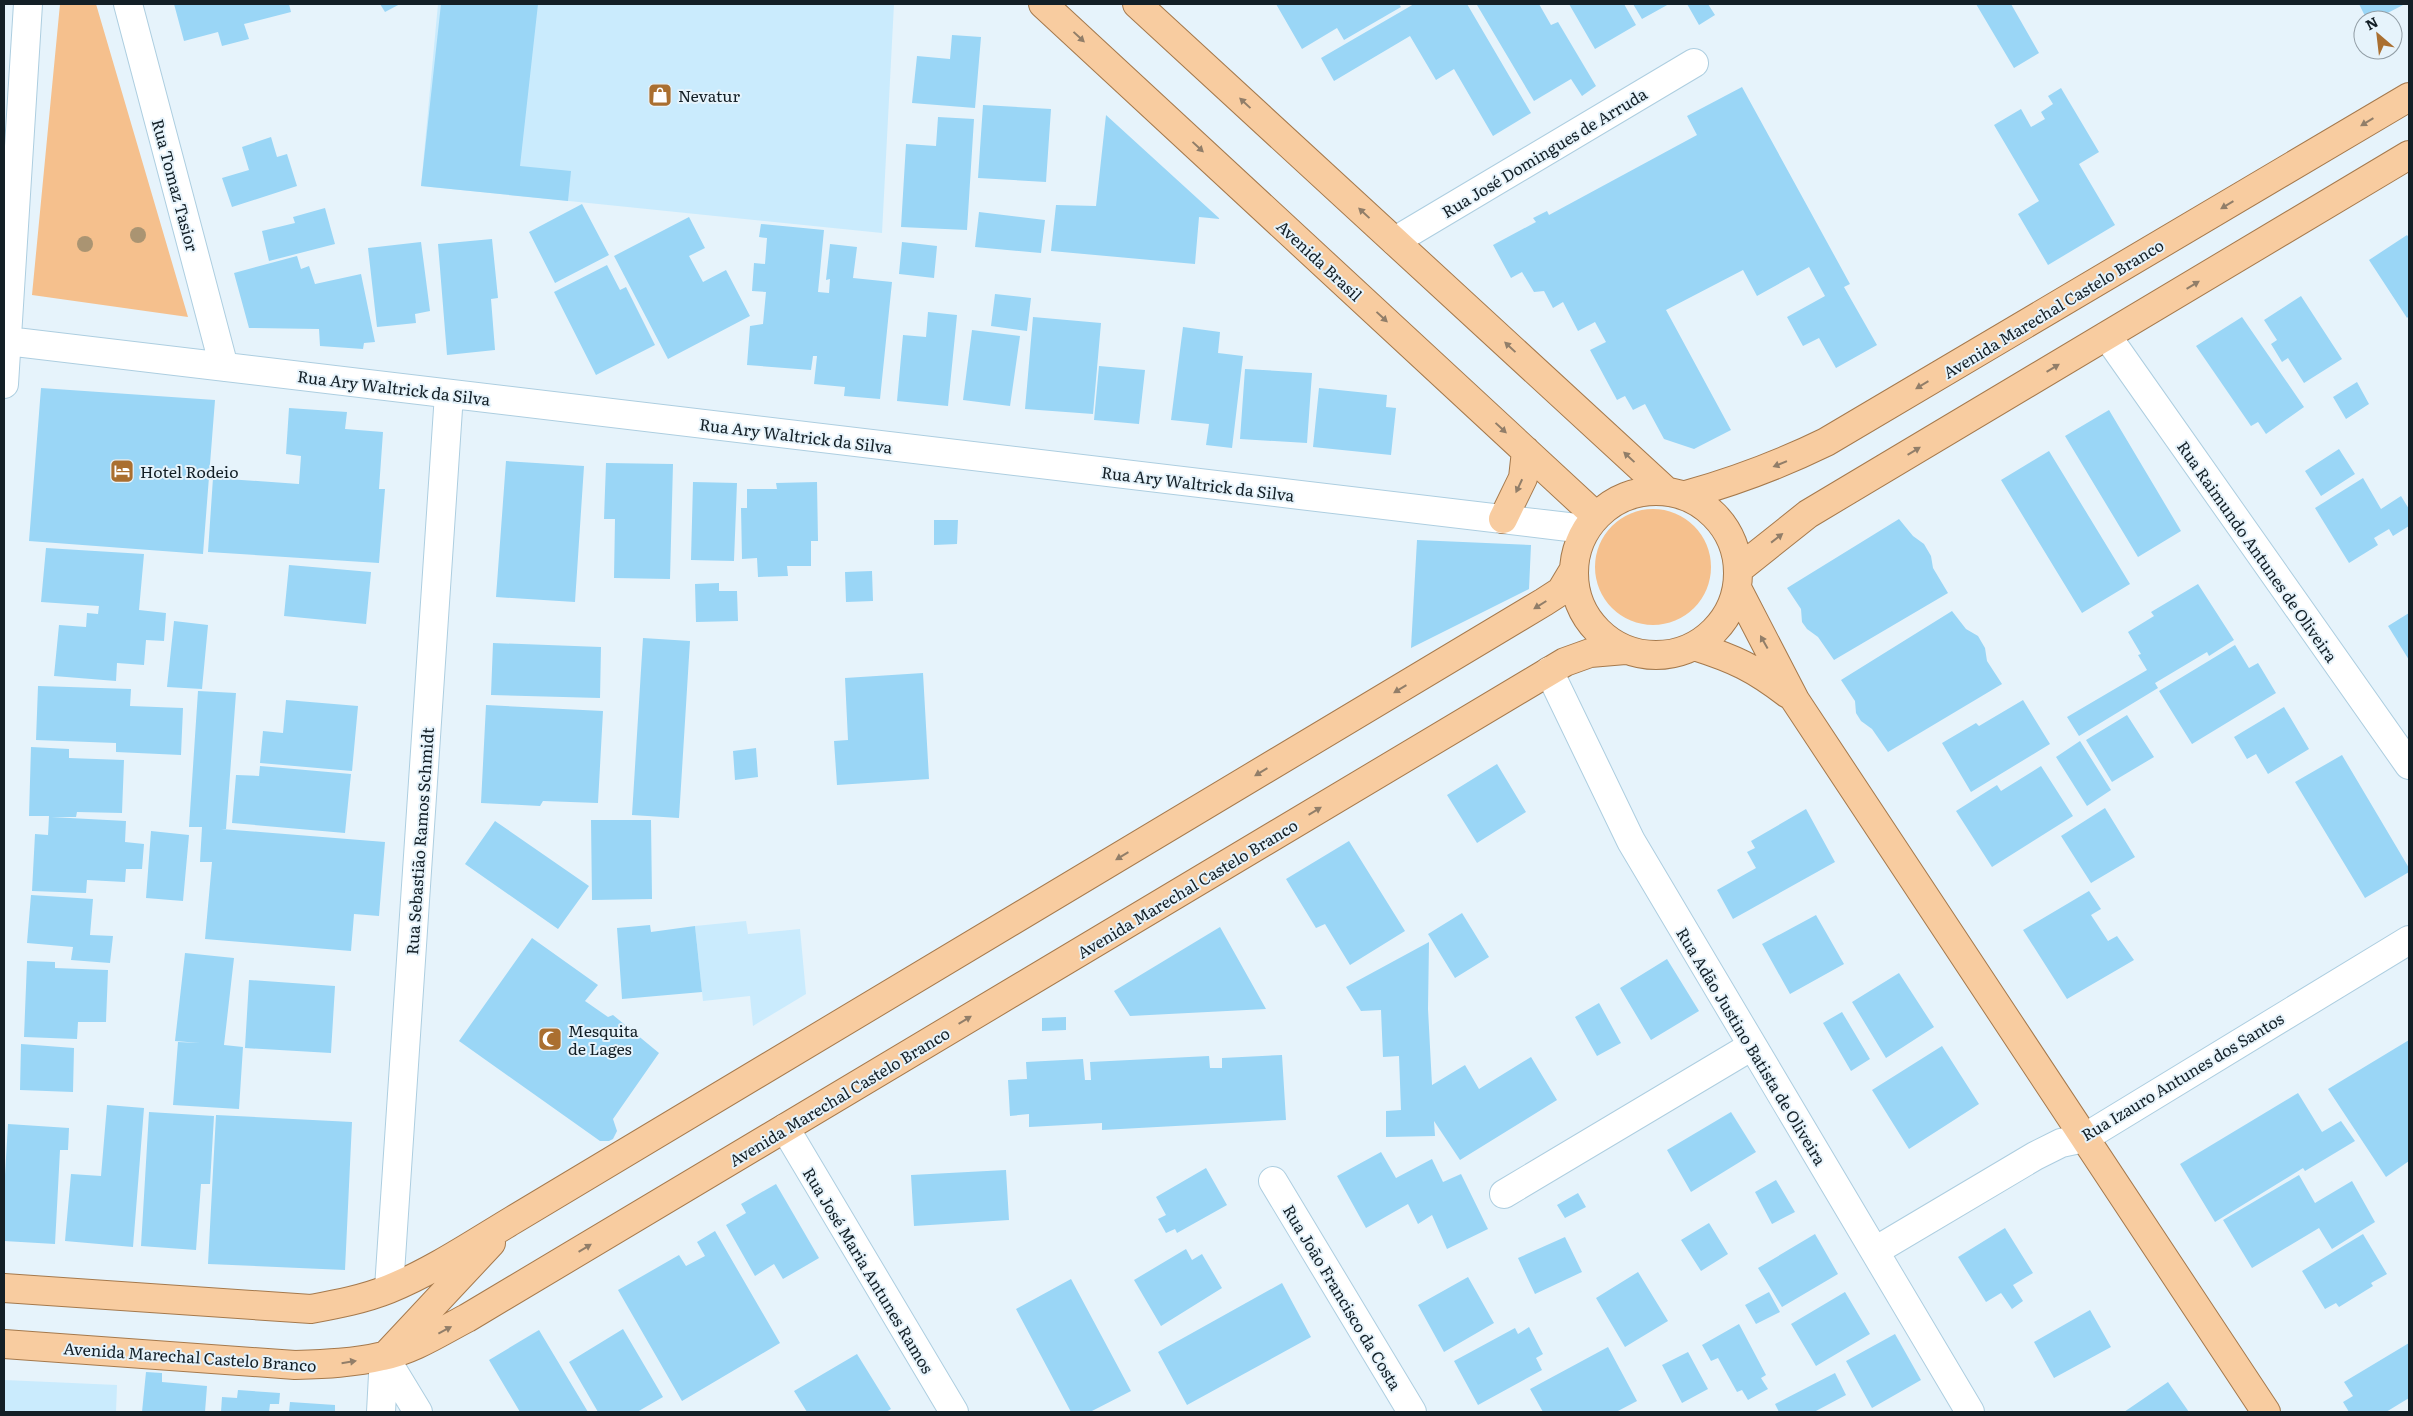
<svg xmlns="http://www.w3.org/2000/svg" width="2413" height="1416" font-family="Literata,serif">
<rect width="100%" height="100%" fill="#e6f3fb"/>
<path fill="#caebfd" d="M438,4H894L882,233L421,186Z
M746,921L748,934L800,929L806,994L753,1026L750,996L703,1001L695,926Z
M4,1380L117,1385L116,1412H4Z"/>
<path fill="#f5c08d" d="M60,4H96L188,317L32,295Z
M1595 567a58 58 0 1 1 116 0a58 58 0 1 1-116 0Z"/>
<path fill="#9ad6f6" d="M174,4H289L291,12L244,24L249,39L222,46L218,32L184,41Z
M380,4H400L385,12Z
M441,4H538L520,166L571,171L568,201L421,186Z
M1276,4H1399L1401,7L1344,40L1337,28L1302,49Z
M1414,4H1467L1531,113L1493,136L1454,69L1436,80L1410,36L1334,81L1321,58Z
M1480,4H1539L1551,25L1558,22L1596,86L1582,96L1571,79L1534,101L1477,5Z
M1569,4H1624L1636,25L1595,49Z
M1633,4H1669L1642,19Z
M1687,4H1708L1715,15L1699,25Z
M1976,4H2011L2039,53L2014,68Z
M2359,4H2405L2374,20H2367Z
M952,35L981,37L975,108L912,103L917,56L950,59Z
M1742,87L1850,284L1844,287L1877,345L1836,368L1819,338L1803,346L1787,317L1825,296L1809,267L1757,296L1743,270L1666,310L1731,430L1694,449L1664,439L1645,404L1633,410L1625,396L1617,400L1590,350L1606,342L1595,322L1578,331L1563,302L1553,308L1544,291L1534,292L1522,272L1511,278L1493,245L1536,222L1533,218L1547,211L1549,215L1697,135L1687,116Z
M2061,88L2099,152L2079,164L2115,225L2048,265L2018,214L2039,201L1994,125L2021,109L2031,127L2045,119L2041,112L2053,104L2048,96Z
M983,105L1051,109L1046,182L978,178Z
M1106,115L1220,219L1199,217L1195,264L1051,251L1056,205L1096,206Z
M938,117L974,119L967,230L901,227L906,144L936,146Z
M271,137L277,157L287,154L297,186L232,207L222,178L249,170L242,147Z
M582,204L609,255L555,283L529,232Z
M325,208L335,244L269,261L262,231L295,223L293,217Z
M979,212L1045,220L1041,253L975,247Z
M689,217L705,248L689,256L703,282L726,270L750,316L668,359L614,256Z
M761,224L824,230L818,292L829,293L830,279L826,280L830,244L857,247L853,278L892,282L880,399L844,396L845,387L814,384L817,356H813L811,370L747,365L750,326L763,324L766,292L752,291L754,263L765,264L767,238L759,237Z
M2407,235L2409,238V316L2407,318L2369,260Z
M492,239L498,298L491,299L495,350L447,355L438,244Z
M421,242L430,311L415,314L416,323L377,327L368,248Z
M902,242L937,246L934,278L899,274Z
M297,256L301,269L309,266L315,284L361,274L375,342L364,343L363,349L320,346L319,329L249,328L234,273Z
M607,265L620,290L626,287L655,345L596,375L554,292Z
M995,294L1031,298L1027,331L991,326Z
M2301,296L2342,359L2304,383L2288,358L2282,362L2271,344L2277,340L2264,320Z
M928,312L957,315L948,406L897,401L903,335L926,337Z
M1033,317L1101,323L1093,414L1025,409Z
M2242,317L2304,407L2266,434L2258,422L2251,426L2196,346Z
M1183,327L1220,332L1218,353L1243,356L1232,448L1206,445L1209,424L1171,420Z
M972,330L1020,336L1010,406L963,400Z
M1099,366L1145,370L1139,424L1094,420Z
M1245,369L1312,373L1307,443L1240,439Z
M2357,382L2369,404L2346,419L2333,397Z
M41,388L215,400L203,554L29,541Z
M1319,388L1387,395L1386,407L1396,408L1391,455L1313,447Z
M289,408L347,412L345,429L383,432L379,489H385L379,563L208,552L213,478L299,484L301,456L286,454Z
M2109,410L2181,531L2138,557L2065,436Z
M2339,449L2355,474L2321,496L2305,471Z
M2049,451L2130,584L2082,613L2001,480Z
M506,461L584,466L575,602L496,597Z
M606,463L673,464L670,579L614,578L615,519H604Z
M2363,478L2381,509L2401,496L2409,509V526L2393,536L2389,529L2374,538L2378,545L2349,563L2315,508Z
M693,482L737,483L734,561L691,560Z
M817,482L818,541H811V566H787L788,576L758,577L757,558L742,559L741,508H747V489H777L776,483Z
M1899,519L1913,536L1924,544L1931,556L1933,568L1948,593L1834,660L1818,637L1807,629L1802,622L1801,609L1787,588Z
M934,520H958L957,544L934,545Z
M1417,540L1531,545L1529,589L1411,648Z
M46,548L144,554L139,610L166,613L164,641L146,640L144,665L117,663L116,681L54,676L59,625L86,627L87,613L98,614L99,606L41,602Z
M289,565L371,572L366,624L284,616Z
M872,571L873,601L846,602L845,572Z
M719,583V591H737L738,621L696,622L695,584Z
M2198,584L2234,640L2209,656L2207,652L2155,683L2158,688L2079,736L2067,717L2147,670L2138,655L2141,654L2128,632L2154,616L2151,612Z
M1952,611L1966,629L1978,636L1985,648L1987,661L2002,684L1888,752L1872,729L1861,721L1856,713L1855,701L1841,680Z
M2409,613V660L2388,626Z
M174,621L208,625L202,689L167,687Z
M643,638L690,641L679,818L632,815Z
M493,643L601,647L600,698L491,695Z
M2235,645L2249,668L2258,663L2276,693L2192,744L2159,691Z
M923,673L929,779L837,785L834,741L848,740L845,678Z
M38,686L131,689L130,706L183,708L181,755L116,752V743L36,740Z
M198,691L236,693L226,829H221L385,842L379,916L354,914L351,951L205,939L212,862H200L202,827H189Z
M286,700L358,706L352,771L260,763L263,731L283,733Z
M2023,700L2050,744L1971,792L1942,743L1976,723L1979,726Z
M486,705L603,711L598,803L543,801L540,806L481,803Z
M2284,707L2309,749L2268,774L2256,754L2247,759L2234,737Z
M2127,715L2154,757L2112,782L2086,740Z
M2080,741L2111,790L2087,806L2056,757Z
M31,747L69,749V758L124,760L122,813L77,812L76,817H51L126,821L125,842L144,844L142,869H126L125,882L87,880L86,893L32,891L35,834L48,835L49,816H29Z
M756,748L758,777L735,780L733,751Z
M2342,755L2409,868V872L2365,898L2295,782Z
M1497,764L1526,812L1477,843L1447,795Z
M260,766L351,774L345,833L232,823L236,775L259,776Z
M2041,766L2073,816L1992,867L1956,811L1997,785L2001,791Z
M2105,808L2135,857L2091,883L2061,836Z
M1806,809L1835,862L1733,919L1717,890L1756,868L1747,852L1755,848L1751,841Z
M591,820H651L652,899L592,900Z
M495,821L589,886L558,929L465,864Z
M151,831L189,835L183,901L146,898Z
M1349,841L1405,931L1350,965L1325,924L1316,928L1286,879Z
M2089,891L2101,909L2091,915L2108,941L2117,936L2134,960L2067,999L2023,930Z
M31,895L93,899L90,935L113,936L110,963L71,960L73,947L27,943Z
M1462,913L1489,957L1455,978L1428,934Z
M1816,915L1844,964L1790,994L1762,944Z
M650,925L651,932L695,926L702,992L622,999L617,928Z
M1220,927L1266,1009L1130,1016L1114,991Z
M532,938L598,985L585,1001L608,1017L613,1015L659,1053L613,1119L617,1131L613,1139L609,1141H600L459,1041Z
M1429,942L1428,1009L1432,1085L1465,1065L1479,1089L1531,1057L1557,1100L1460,1160L1434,1121L1435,1136L1386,1137V1111L1401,1110L1399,1056L1383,1057L1381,1010L1361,1011L1346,987Z
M185,953L234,958L224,1045L243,1047L239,1109L173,1105L178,1042L200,1043L175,1041Z
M1667,959L1699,1011L1651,1040L1620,988Z
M27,961L55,962V968L108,970L106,1022H78L77,1039L24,1037Z
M1899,973L1934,1027L1886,1058L1852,1002Z
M249,980L335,986L331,1053L245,1048Z
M1599,1003L1621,1043L1597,1056L1575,1017Z
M1842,1012L1870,1059L1851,1071L1823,1023Z
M1066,1017V1030L1042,1031V1018Z
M2409,1040V1161L2386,1177L2328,1089Z
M21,1044L74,1048L73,1092L20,1090Z
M1942,1046L1979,1104L1909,1149L1872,1090Z
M1282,1055L1286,1120L1102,1130V1123L1029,1127V1114L1010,1116L1008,1080L1027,1079L1026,1062L1083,1059L1085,1080H1091L1090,1062L1209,1056L1210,1068H1222V1058Z
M2298,1093L2322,1132L2341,1121L2355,1141L2305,1171L2303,1168L2215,1222L2180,1164Z
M107,1105L144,1108L133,1247L65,1241L71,1174L101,1176Z
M149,1112L214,1116L210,1184H201L196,1250L141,1246Z
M1731,1112L1756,1152L1691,1192L1667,1150Z
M216,1115L352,1122L345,1270L208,1264Z
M8,1124L69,1128L68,1150H60L55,1244L4,1241V1192Z
M1381,1152L1396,1178L1432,1159L1443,1182L1461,1174L1488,1229L1447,1249L1432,1215L1418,1224L1408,1204L1366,1228L1337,1176Z
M1206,1168L1227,1205L1177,1233L1175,1229L1166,1233L1158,1219L1166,1215L1156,1197Z
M1006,1170L1009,1220L914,1226L911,1175Z
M2299,1175L2315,1203L2352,1181L2375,1222L2332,1249L2319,1228L2252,1268L2223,1220Z
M1776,1180L1795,1212L1772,1224L1755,1192Z
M776,1184L819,1258L783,1279L774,1264L755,1276L726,1225L746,1213L741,1204Z
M1578,1193L1586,1207L1565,1218L1557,1205Z
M1709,1223L1728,1254L1701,1271L1681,1240Z
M2005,1228L2033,1273L2013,1285L2023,1301L2012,1309L2001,1293L1986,1302L1958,1257Z
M715,1231L780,1343L682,1401L618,1290L679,1255L686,1266L705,1256L697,1242Z
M1815,1234L1838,1274L1782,1307L1758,1268Z
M2363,1234L2387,1274L2371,1283L2373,1286L2339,1307L2336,1303L2325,1309L2302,1271Z
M1565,1237L1582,1272L1535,1294L1518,1258Z
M1186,1249L1192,1260L1202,1254L1222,1288L1161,1326L1134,1280Z
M1638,1272L1668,1321L1625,1347L1596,1298Z
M1468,1277L1494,1323L1444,1352L1418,1305Z
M1071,1279L1131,1391L1090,1412H1071L1016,1309Z
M1282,1283L1311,1337L1187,1405L1158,1352Z
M1769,1292L1780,1312L1756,1324L1745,1305Z
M1845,1292L1870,1334L1816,1366L1791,1324Z
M2090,1310L2111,1347L2054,1378L2034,1342Z
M1739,1324L1766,1375L1761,1378L1768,1389L1748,1400L1742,1390L1737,1392L1718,1358L1711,1361L1702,1345Z
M1529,1327L1543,1354L1536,1358L1542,1370L1478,1405L1454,1361L1515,1328L1518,1334Z
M623,1329L663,1397L637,1412H598L569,1362Z
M539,1330L588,1412H520L489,1360Z
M1895,1334L1921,1380L1872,1408L1846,1361Z
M2409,1343V1398L2386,1412H2349L2343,1402L2353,1396L2344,1382Z
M1608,1347L1637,1401L1616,1412H1543L1530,1389Z
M1688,1352L1708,1389L1682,1403L1662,1365Z
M857,1354L891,1409L886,1412H807L794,1391Z
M146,1372L162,1373V1382L207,1386L205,1412H142Z
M1835,1373L1846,1395L1814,1412H1779L1775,1404Z
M2168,1382L2189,1412H2124Z
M238,1390L280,1393L279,1404H270L269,1412H221L222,1397L237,1398Z
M290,1402L335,1405V1412H289Z"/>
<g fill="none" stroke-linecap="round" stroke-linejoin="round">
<g stroke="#adcee0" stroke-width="30">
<path id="minor" d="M128,4L224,367
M1395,241L1694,63
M2107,336L2409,765
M7,341L1585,529
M4,384L28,4
M1549,671L1631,841L1970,1412
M785,1128L954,1412
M1273,1181L1412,1412
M1504,1194L1752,1046
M1875,1251L2035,1156L2061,1143L2084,1138L2409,940
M389,1288L449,394
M384,1356L418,1412
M381,1412L384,1356"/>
</g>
<g stroke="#a5794c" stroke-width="30">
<path id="major" d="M1043,4L1596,516
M1137,4L1665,490
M1574 573a82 82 0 1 1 164 0a82 82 0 1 1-164 0Z
M1686,495C1736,481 1779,465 1826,442L2409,97
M1503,519L1523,478L1526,451
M1739,569L1808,514L2409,155
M1737,588L1795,700L2266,1412
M1694,646C1735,659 1754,668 1788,694
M4,1288L311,1309C338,1304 364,1299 389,1289C433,1271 473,1244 513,1220L1544,602L1561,591L1573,571
M4,1344L295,1365C325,1364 354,1363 383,1356C413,1350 440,1332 467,1318L1565,662L1590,653L1625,650
M389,1352L491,1243"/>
</g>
<use href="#minor" stroke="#fff" stroke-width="28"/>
<use href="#major" stroke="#f8cca0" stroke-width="28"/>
</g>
<g fill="#aa9472">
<circle cx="138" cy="235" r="8"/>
<circle cx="85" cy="244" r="8"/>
</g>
<defs><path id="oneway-solid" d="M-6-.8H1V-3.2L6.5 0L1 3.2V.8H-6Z" transform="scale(1.25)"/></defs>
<g fill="#917e69">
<use href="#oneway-solid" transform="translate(1079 37) rotate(43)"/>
<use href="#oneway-solid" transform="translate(1245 103) rotate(-137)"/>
<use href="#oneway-solid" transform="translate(2367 122) rotate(149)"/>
<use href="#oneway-solid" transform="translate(1198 147) rotate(43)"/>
<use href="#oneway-solid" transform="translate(2227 205) rotate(149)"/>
<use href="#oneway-solid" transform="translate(1364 213) rotate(-137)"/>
<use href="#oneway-solid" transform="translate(2193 285) rotate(-31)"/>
<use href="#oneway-solid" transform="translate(1382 317) rotate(43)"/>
<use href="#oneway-solid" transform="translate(1510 347) rotate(-137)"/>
<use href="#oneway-solid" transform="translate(2053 368) rotate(-31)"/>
<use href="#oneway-solid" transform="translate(1922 385) rotate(149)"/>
<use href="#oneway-solid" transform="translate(1501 428) rotate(43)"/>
<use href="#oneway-solid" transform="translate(1914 451) rotate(-31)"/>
<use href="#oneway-solid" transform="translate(1629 457) rotate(-137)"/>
<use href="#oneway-solid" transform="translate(1780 464) rotate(158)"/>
<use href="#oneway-solid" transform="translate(1519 486) rotate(115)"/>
<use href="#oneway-solid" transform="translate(1777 538) rotate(-38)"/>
<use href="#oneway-solid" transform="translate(1540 605) rotate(148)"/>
<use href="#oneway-solid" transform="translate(1764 642) rotate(-119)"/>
<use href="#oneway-solid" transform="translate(1400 689) rotate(149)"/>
<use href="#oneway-solid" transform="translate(1261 772) rotate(149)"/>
<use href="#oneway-solid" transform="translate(1315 811) rotate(-31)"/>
<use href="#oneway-solid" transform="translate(1122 856) rotate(149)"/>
<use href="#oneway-solid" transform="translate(965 1020) rotate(-31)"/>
<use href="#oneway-solid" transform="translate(585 1248) rotate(-31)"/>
<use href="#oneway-solid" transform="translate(445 1330) rotate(-28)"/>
<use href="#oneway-solid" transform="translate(349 1362) rotate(-9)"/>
</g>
<defs>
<g id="shop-square" transform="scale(1.25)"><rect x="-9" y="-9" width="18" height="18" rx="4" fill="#aa6f30" stroke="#e6f3fb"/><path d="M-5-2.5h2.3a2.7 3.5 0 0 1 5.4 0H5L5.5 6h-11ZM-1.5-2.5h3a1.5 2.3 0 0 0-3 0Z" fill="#fff"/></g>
<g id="hotel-square" transform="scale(1.25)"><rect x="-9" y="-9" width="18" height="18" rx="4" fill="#aa6f30" stroke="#e6f3fb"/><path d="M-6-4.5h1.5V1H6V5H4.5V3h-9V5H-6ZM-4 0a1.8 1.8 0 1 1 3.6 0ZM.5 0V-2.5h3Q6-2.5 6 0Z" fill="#fff"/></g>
<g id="mosque-square" transform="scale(1.25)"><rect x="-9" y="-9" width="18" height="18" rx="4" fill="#aa6f30" stroke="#e6f3fb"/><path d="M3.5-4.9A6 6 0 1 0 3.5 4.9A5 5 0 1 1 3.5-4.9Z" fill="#fff"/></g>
</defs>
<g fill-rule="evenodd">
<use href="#shop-square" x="660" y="95"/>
<use href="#hotel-square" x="122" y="471"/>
<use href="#mosque-square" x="550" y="1039"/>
</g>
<g text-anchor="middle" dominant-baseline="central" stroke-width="4" stroke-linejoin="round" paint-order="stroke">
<g font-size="16" fill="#131f26" stroke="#e6f3fb" text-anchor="start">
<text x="678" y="95">Nevatur</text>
<text x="140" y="471">Hotel Rodeio</text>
<text x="568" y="1030">Mesquita<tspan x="568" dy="18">de Lages</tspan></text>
</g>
<g font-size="16" fill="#131f26" stroke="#e6f3fb">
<text transform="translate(1544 152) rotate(-31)">Rua José Domingues de Arruda</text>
<text transform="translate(176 185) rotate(75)">Rua Tomaz Tasior</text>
<text transform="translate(1320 260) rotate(43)">Avenida Brasil</text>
<text transform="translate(2053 308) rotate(-31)">Avenida Marechal Castelo Branco</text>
<text transform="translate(394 387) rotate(7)">Rua Ary Waltrick da Silva</text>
<text transform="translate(796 435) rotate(7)">Rua Ary Waltrick da Silva</text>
<text transform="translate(1198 483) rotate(7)">Rua Ary Waltrick da Silva</text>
<text transform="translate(2258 551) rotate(55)">Rua Raimundo Antunes de Oliveira</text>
<text transform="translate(419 841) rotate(-86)">Rua Sebastião Ramos Schmidt</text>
<text transform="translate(1187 888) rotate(-31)">Avenida Marechal Castelo Branco</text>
<text transform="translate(1752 1046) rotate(59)">Rua Adão Justino Batista de Oliveira</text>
<text transform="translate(2182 1076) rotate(-31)">Rua Izauro Antunes dos Santos</text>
<text transform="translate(839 1096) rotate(-31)">Avenida Marechal Castelo Branco</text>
<text transform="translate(869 1270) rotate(59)">Rua José Maria Antunes Ramos</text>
<text transform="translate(1343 1297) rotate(59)">Rua João Francisco da Costa</text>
<text transform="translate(190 1356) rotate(4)">Avenida Marechal Castelo Branco</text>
</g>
</g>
<rect width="2413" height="1416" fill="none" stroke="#131f26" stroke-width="10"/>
<g transform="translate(2378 35) rotate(332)"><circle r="24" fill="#e6f3fb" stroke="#929ea6"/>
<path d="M0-4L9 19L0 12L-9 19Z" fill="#aa6f30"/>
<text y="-8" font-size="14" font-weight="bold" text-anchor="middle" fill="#131f26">N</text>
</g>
</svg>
